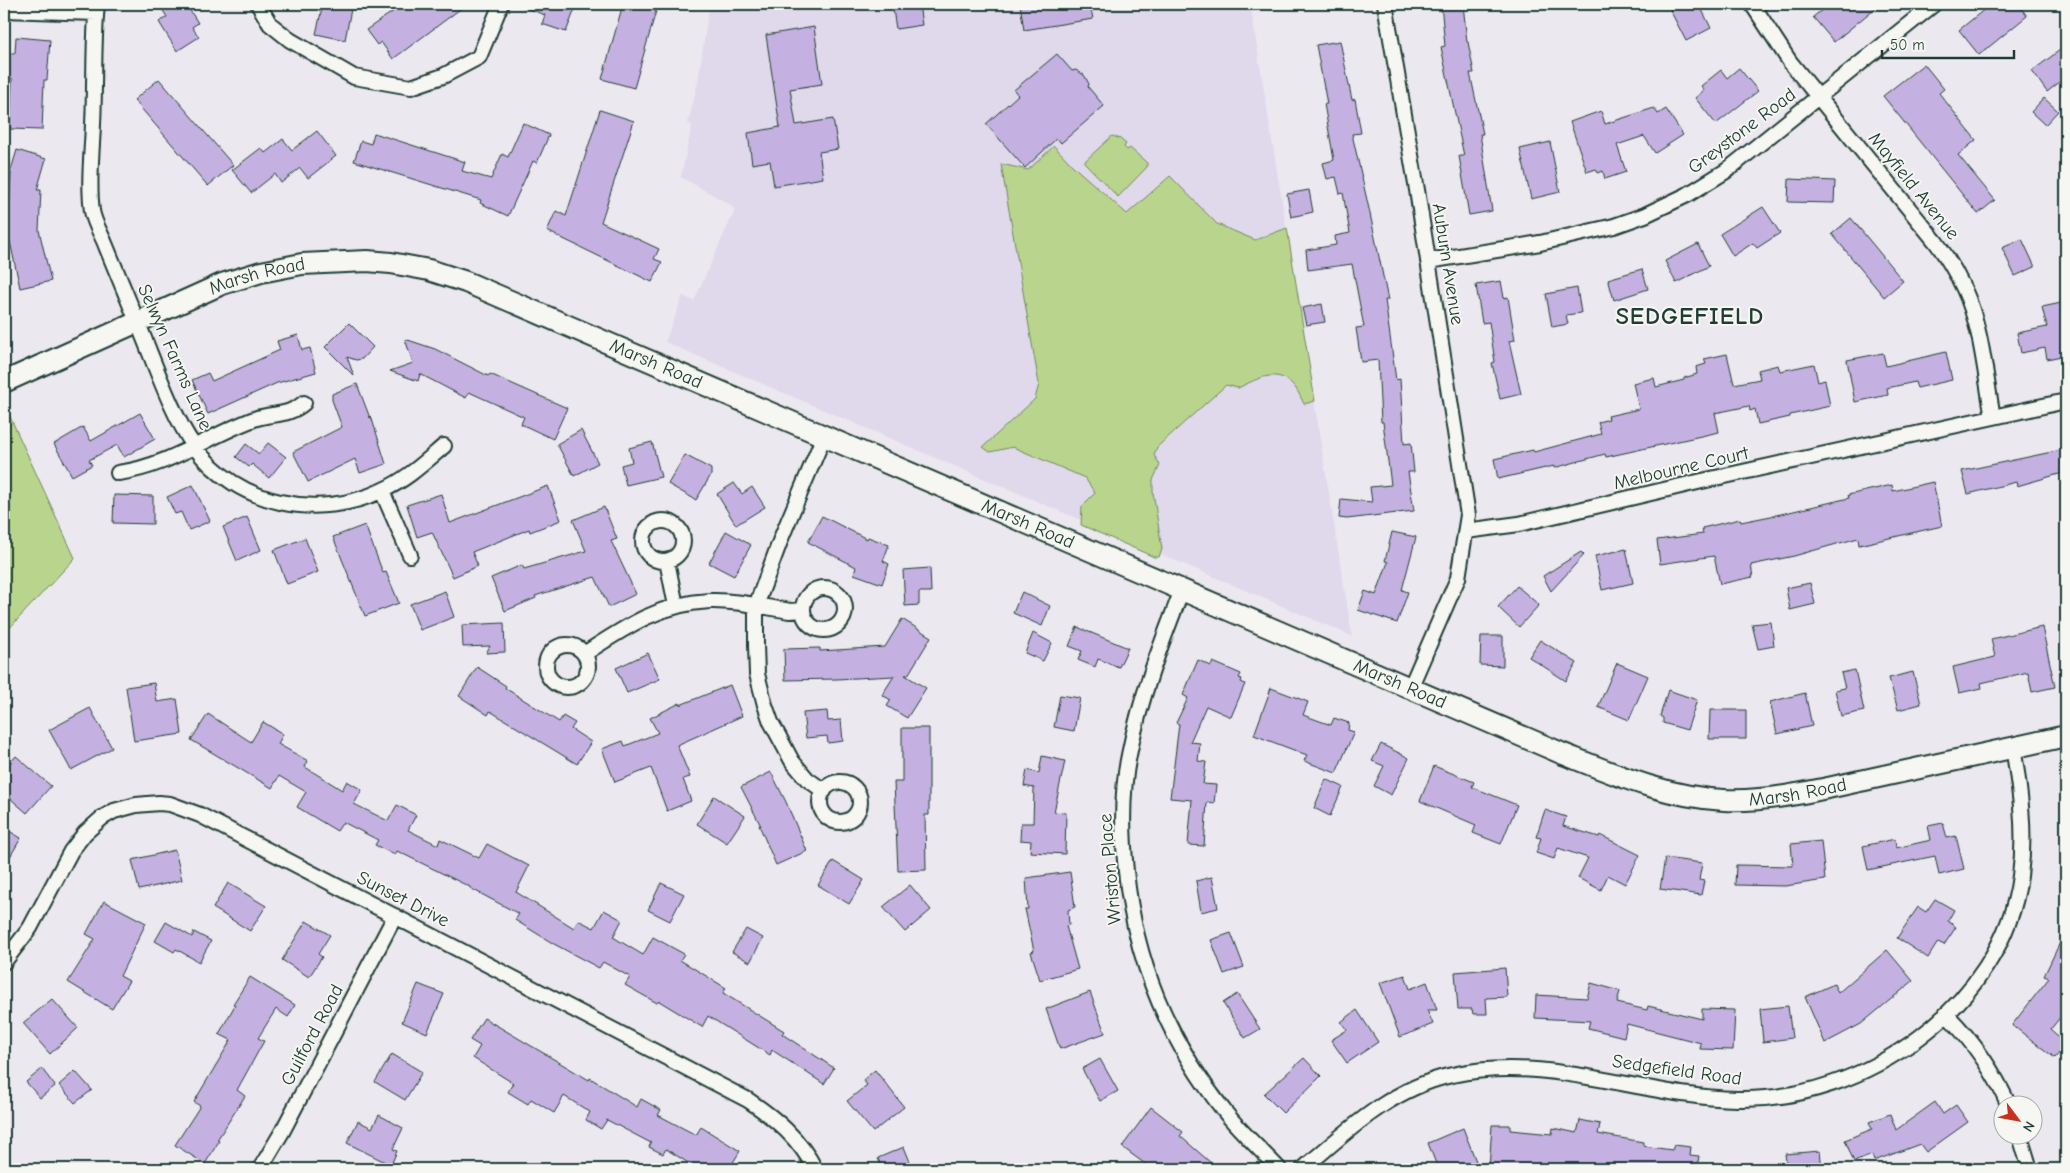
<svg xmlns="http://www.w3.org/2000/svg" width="2070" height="1173" font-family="'Comic Neue',sans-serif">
<rect width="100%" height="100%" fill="#ece8ef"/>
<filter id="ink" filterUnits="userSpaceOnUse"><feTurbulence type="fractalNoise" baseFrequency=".02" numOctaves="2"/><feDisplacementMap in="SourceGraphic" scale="10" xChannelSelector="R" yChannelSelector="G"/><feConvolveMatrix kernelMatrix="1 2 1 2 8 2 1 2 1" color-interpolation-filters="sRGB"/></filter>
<g filter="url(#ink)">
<path fill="#e0d8eb" d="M703,4H1250L1352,636L665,342L683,296L694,301L735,210L729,204L681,177L692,125L688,123L698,82L709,7Z"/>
<path fill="#b9d58d" stroke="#6c8960" d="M1112,136L1119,138L1126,144L1124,147L1127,150L1130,148L1147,163V167L1118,197L1084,162Z
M1054,146L1074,167L1127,214L1170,176L1217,224L1255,240L1287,228L1315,401L1304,404C1301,398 1297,388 1291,383C1274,368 1255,380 1238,388L1226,385L1157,447L1154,455L1160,465L1153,480V492L1162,549L1159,557H1154L1081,525L1082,506L1095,493L1085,478L1013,447L990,452L983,447L1035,399L1039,384L1001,164L1028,170Z
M6,408L75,558L4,634V409Z"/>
<path fill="#c4b1e1" stroke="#1f3d34" d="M159,4H186L198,23L192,27L199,37L177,51L159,22L167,17Z
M323,4H352L345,40L316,34Z
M404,4H467L393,59L381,42L377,45L366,30Z
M519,4H577L566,32L542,24L545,15L518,5Z
M623,4H658L634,88L602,79Z
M919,4L922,25L896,29L893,9Z
M1020,4H1090L1093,19L1024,30Z
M1441,4H1463L1467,42H1468L1474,73H1470L1483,134H1480L1492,211L1469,215L1459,156H1464L1441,47L1445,46Z
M1682,4H1699L1711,28L1686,41L1670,10Z
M1816,4H1880L1834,42L1813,17L1822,10Z
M1991,4H2018L2027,16L1979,55L1959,30Z
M814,27L822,84L790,89L796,125L833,119L838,149L819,152L823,178L774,186L770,161L752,164L748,133L780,127L766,35Z
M16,37L50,40L47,80H44L42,130L10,129L12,78H4L6,53H15Z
M1340,41L1352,100L1355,99L1361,133L1352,134L1369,209L1388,300H1385L1396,380L1400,379L1404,444L1411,443L1414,472H1408L1414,511L1347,519L1339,518L1341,499L1372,502L1370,487L1391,485L1383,422H1381L1378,360L1361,362L1356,328L1364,327L1352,264L1308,270L1306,250L1336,245L1335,236L1350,233L1343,193L1340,194L1336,177L1327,179L1323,163L1334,160L1324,104H1327L1316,45Z
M2060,50L2066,58V77L2047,92L2032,71Z
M1057,54L1072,71L1076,70L1084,75L1089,84L1088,87L1104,106L1061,143L1057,138L1025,168L986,124L1018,95L1014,90Z
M1924,64L1944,89L1939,93L1976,140L1958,155L1995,200L1978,214L1883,96Z
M1739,68L1758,91L1716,124L1695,98L1704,90L1701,86L1721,70L1727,78Z
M159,79L233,165L208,186L134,100Z
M2044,98L2058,111L2045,125L2031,112Z
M1654,108L1658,114L1666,109L1683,135L1655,153L1644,136L1617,145L1626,172L1605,179L1603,171L1598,173L1596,169L1587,172L1570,122L1601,111L1605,124Z
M600,110L634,121L601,222L659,249L654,259L662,262L652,282L547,231L556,211L566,216Z
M523,123L549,135L537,163L533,161L508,216L480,203L481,200L354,161L361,141L371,144L374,133L465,162L462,171L491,179L502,154L508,157Z
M317,131L336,156L308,178L300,168L281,183L275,174L251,193L232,170L261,148L265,153L283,139L292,150Z
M1550,142L1560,192L1531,199L1520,149Z
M17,150L46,159L37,190H41L39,230L51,281L20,288L8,232L11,173H10Z
M1789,179L1835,181L1834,203L1788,202Z
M1309,190L1313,212L1291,217L1287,194Z
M1763,207L1780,233L1757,248L1753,243L1733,256L1720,234Z
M1851,218L1903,281L1884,297L1832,234Z
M2022,239L2035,267L2015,276L2002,248Z
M1698,244L1709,266L1676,283L1665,261Z
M1642,269L1648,289L1614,300L1608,279Z
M1501,281L1504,298L1508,297L1515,340L1509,341L1521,394L1500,399L1492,363L1495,362L1489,322L1482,323L1476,285Z
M1577,288L1581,313L1566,315L1568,324L1552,327L1546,294Z
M2066,302V355L2047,359L2045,348L2021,353L2017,333L2047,327L2042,307Z
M1322,304L1325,322L1306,325L1302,308Z
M349,323L373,347L362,359L356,360L347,357L354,376L325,347Z
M298,335L302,350L310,348L316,372L277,383L208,414L192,380L208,373L212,381L280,350L277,341Z
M405,339L435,349L488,376L490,374L567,408L553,439L521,424L524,417L469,392L466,398L420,374L418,381L390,371L413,363Z
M1946,352L1952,380L1917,388L1915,382L1887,388L1888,395L1855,402L1847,360L1883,353L1886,366Z
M1727,354L1734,384L1760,379L1758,370L1778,365L1780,371L1814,364L1818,382L1825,380L1830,406L1790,415V417L1758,424L1755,409L1750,411L1749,406L1715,413L1719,432L1606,457L1605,454L1554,468V466L1498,479L1494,459L1533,450L1534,452L1601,434L1598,422L1609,419L1608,416L1639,409L1633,383L1654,378L1656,387L1684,380V378L1697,374L1696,367L1706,364L1704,359Z
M357,384L370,418L371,416L386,464L360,473L355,459L308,482L293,452L342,427L332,400V394Z
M140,413L155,439L124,457L117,445L89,460L92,465L72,476L54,444L83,427L91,441Z
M581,430L598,463L574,476L557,444Z
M652,442L661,477L626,485L621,465L632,462L629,448Z
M268,443L286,457L269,478L252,464L249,467L236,457L246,444L259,454Z
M2066,449V472L2017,486L2016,482L1968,494L1962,471Z
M685,455L711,469V475L696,500L668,484Z
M1933,482L1942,526L1859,545L1858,538L1794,556L1751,565L1753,577L1720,584L1714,556L1660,564L1657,540L1703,534L1702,528L1740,519L1741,522L1781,514L1849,498L1848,495L1892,485L1893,491Z
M734,483L742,494L752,487L765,507L736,525L717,494Z
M193,485L210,521L189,530L181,512L175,514L167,497Z
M548,486L561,520L530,532L529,529L472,552L478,566L453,577L432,532L417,537L407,505L441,494L450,523Z
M114,495L153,496V524L113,523Z
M604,507L617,539L611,541L636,594L609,607L595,577L535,596L536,598L505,611L491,578L522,565L524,569L586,551L573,520Z
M822,516L867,539L868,537L889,545L883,561L889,564L882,584L854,574L856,567L808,542Z
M247,517L261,550L237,561L223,527Z
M365,525L383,573L386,572L399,603L365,616L333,537Z
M726,531L751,545L734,576L709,563Z
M1392,532L1416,537L1402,590L1408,592L1397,623L1358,610L1365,591L1376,595L1388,562L1385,561Z
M305,538L318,572L287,584L274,550Z
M1626,549L1633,583L1602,590L1595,556Z
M1581,552L1584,555L1551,591L1543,576Z
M930,568L931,592H919V605L905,606L903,570Z
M1810,583L1815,604L1790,610L1786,588Z
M1517,586L1539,605L1519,627L1498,607Z
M445,591L454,617L420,630L410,604Z
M1022,592L1050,606L1042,626L1013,613Z
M902,619L931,637L908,675H905L926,688L907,718L887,706L891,700L882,695L894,676L837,679L785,680L784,649L820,648V651L885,647Z
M1771,622L1774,646L1758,649L1752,624Z
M504,623L505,652L486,653L490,646L463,647L462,625Z
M1077,627L1128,648L1119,667L1098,659L1095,667L1078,660L1082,651L1069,646Z
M2042,627L2055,687L2032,692L2028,672L1981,683L1982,688L1959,693L1953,667L1995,657L1991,639Z
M1033,633L1052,643L1043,661L1025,653Z
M1481,636H1503V666L1480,665Z
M1540,640L1577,663L1566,681L1529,657Z
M648,653L660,679L627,693L616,668Z
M1198,660L1211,666L1213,662L1241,674L1239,678L1242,679L1241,682L1245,684L1231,717L1206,706L1190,742L1200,743L1198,761L1206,762L1203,784L1216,785L1214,803L1207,802L1204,846L1188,845L1192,800L1170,798L1179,724L1176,723L1188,698L1183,695Z
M1617,663L1648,676L1629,720L1598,707Z
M477,667L506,686L505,688L559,722L563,716L575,723L571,729L591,742L577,764L490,711L488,715L459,696Z
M1855,670L1864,711L1841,716L1835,690L1845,688L1841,673Z
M1913,672L1921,704L1898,710L1889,678Z
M154,683L157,702L177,699L182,734L134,741L126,687Z
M730,685L742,716L677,745L690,777L683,779L691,801L667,811L651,768L615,782L602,749L623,741L625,746L658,733L650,718L680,703V705Z
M1271,688L1308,702L1303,715L1331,725L1334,718L1349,723L1348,730L1354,732L1336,773L1304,761L1307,755L1254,735Z
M1668,690L1697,700L1687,730L1663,723V718L1660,716Z
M1805,693L1812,726L1777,734L1770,702Z
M1060,695L1080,698L1074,731L1054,727Z
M90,708L112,748L71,770L49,730Z
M1710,710H1746V739H1709Z
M827,711L828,721L841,720L843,741L828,743L827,736L806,738L803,713Z
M208,714L251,742L263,722L283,734L278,744L308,761L305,767L342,790L347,781L362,790L354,804L388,821L397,805L416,815L408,830L438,845L440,839L479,858L487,844L529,866L516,892L574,928L578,920L594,928L604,910L622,920L613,937L643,955L653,937L684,954L680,960L726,988L723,993L784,1031L782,1034L834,1068L824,1084L772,1050L770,1055L708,1016L702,1027L659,1001L657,1003L625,985L630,977L603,962L599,968L554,944L515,920L519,914L470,888V887L397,851L395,855L375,845L378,840L343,822L337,831L297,807L306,792L279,776L272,788L191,740Z
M902,728H929V815H925L926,870L898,871L894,782H902Z
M1381,744L1409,758L1391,795L1374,786L1384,766L1372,761Z
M16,756L51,786L27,813L4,793V770Z
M1042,756L1065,761L1054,812L1066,813L1065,854L1030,852L1031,841L1020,840L1021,823H1033L1034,788L1024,786L1027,770L1039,773Z
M1434,766L1474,782L1472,787L1517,805L1501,844L1473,833L1476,825L1420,801Z
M771,772L786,802L807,851L776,865L759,825L761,826L741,787Z
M1326,779L1343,787L1330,816L1314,808Z
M714,796L745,816L727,843L697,824Z
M1545,810L1566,817L1563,826L1599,837L1600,835L1640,855L1625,884L1608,875L1601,890L1578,878L1588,858L1558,848L1554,859L1536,853L1541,838L1536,837Z
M1943,823L1947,838L1956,836L1964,869L1939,875L1935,856L1868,870L1863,846L1895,839L1896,848L1931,840L1928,826Z
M4,828L21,838L4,867Z
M1821,841L1825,880L1785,886L1735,885L1736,865L1793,866L1791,844Z
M175,850L182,880L139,890L132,860Z
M1665,858L1702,863L1699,880L1704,881L1701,895L1660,889Z
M833,861L864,880L849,904L818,885Z
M1070,872L1075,907L1068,910L1069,925L1066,926L1078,969L1040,980L1031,952L1034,951L1025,909H1028L1026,878Z
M1212,877L1218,908L1201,912L1196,881Z
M228,883L266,906L250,931L213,908Z
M661,883L684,894L670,921L648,910Z
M910,885L931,910L905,932L883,907Z
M1935,899L1954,910L1948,921L1956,927L1944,945L1938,942L1928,958L1897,938L1918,907L1926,912Z
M104,901L146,923L120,976L129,981L112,1009L68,982L95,939L86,934Z
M306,921L330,935L318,954L322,957L309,977L282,960Z
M166,922L192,937L194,932L211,941L199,962L176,949L174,952L155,941Z
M746,929L763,938L750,962L732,952Z
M2066,930V1010L2050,1030L2066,1044L2055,1058L2012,1025L2049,978L2044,976Z
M1231,933L1244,967L1224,974L1211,940Z
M1887,950L1913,981L1861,1024L1825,1043L1805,997L1834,984L1838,993Z
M1505,968L1507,997L1486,998L1487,1014H1473L1472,1009H1458L1455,972Z
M1405,975L1410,989L1427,982L1437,1010H1427L1433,1024L1400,1037L1380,983Z
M250,977L295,1005L288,1017L276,1009L258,1038L264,1041L237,1090L245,1096L217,1140L219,1141L205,1164L175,1145L200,1106L194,1102L231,1040L219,1034L235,1005L233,1004Z
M1591,983L1620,991L1617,1003L1647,1010L1648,1006L1702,1019V1009L1735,1010L1733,1050L1700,1049L1701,1043L1627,1024L1624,1037L1588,1028L1590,1021L1535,1018L1536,995L1587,998Z
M418,984L444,994L427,1033L402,1022Z
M1090,992L1105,1033L1060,1049L1046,1009Z
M1237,994L1260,1029L1245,1038L1223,1003Z
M52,999L78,1028L50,1054L23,1023Z
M1788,1006L1792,1038L1763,1042L1760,1009Z
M1357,1010L1378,1042L1347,1063L1331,1040L1347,1030L1341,1022Z
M484,1018L589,1080L590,1078L637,1107L641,1099L661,1110L658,1115L696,1135L701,1127L740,1151L729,1169H698L666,1149L663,1154L649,1147L651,1143L607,1120L601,1129L586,1120L590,1112L564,1096L554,1113L531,1099L528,1104L508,1092L513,1083L473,1058L480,1046L470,1040Z
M392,1054L422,1072L405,1100L375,1082Z
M1304,1058L1321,1076L1283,1113L1264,1094Z
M1100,1059L1118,1091L1100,1101L1082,1069Z
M42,1069L55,1086L40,1098L26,1082Z
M875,1070L904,1107L873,1132L847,1101L867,1085L863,1080Z
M75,1071L92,1090L75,1103L59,1085Z
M1935,1102L1943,1114L1956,1105L1968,1122L1926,1152L1920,1144L1874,1161L1872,1155L1854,1162L1845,1140L1872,1129L1869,1122L1890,1114L1896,1130Z
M1151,1107L1183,1132L1180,1136L1218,1169H1152L1122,1147Z
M379,1115L403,1128L393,1149L397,1151L391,1165L347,1143L358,1121L372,1128Z
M1580,1120L1600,1124L1598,1134L1643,1142V1146L1672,1150L1674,1145L1691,1147L1690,1155L1699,1156L1697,1169H1489L1492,1125H1510V1130L1552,1134L1553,1128L1577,1133Z
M1463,1128L1479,1169H1438L1428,1143Z
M904,1147L913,1169H882L878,1158Z
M1820,1151L1822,1169H1787L1785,1154Z"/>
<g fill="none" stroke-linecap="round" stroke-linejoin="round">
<g stroke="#1f3d34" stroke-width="18">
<path id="street" d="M97,4C93,44 95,84 93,124C92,153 88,183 92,211C94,223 102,235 106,246C117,273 128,299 139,326C155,364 171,413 194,446C237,506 319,521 383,490C406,480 425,462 444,446
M258,4L270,24L290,40L354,77L411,87L443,76L479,57L501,4
M1385,4L1417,190L1468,515L1458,578L1411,686
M1752,4L1790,62L1936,242C1947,257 1956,272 1964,289C1982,328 1985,375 1993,417
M4,10L96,13
M1428,261L1540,243L1614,226L1645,215L1687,195L1726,171L1934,4
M118,473C170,466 209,435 257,418C274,413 289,416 304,403
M382,491L410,555
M643 541a20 20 0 1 1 40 0a20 20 0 1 1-40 0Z
M1466,531L1519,524L1702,481L2066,401
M667,561L676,606
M803 609a21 21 0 1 1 42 0a21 21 0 1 1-42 0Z
M1182,590C1161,644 1140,698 1129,755C1121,793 1122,832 1126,871C1135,962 1168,1040 1225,1112C1241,1132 1261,1150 1279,1169
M546 666a21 21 0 1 1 42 0a21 21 0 1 1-42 0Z
M584,654C624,628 660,603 710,601C736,600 764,607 790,611L803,610
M820 802a20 20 0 1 1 40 0a20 20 0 1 1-40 0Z
M824,791L807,779L792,761L771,722L765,705L757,674L756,645V606L782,536L824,436
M4,962L30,928L71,851L85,833L102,818L114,811L136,805L159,803L170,804L200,815L748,1100C776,1119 799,1138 815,1169
M1946,1014C1973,1041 1994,1071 2009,1106
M2020,1136L2030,1169
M260,1169L282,1132L395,916
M1303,1169C1348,1130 1392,1088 1452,1075C1548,1053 1641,1097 1737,1099C1863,1102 2003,1006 2020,876C2026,833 2020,789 2013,747"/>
</g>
<g stroke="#1f3d34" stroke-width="24">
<g id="secondary">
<path id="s1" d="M4,382L222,284L261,272L302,264L367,261L391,263L429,270L466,282L1561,753C1614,774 1666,797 1724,800C1774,802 1826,788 1874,778C1938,764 2002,750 2066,736"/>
</g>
</g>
<use href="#street" stroke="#f6f6f2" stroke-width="14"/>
<use href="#secondary" stroke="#f6f6f2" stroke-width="20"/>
</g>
</g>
<g text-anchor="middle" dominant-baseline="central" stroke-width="4" stroke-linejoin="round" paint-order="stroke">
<g font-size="19" fill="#1f3d34" stroke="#f6f6f2">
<text transform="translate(1742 131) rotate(-37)">Greystone Road</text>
<text transform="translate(1914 186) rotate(51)">Mayfield Avenue</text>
<text transform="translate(1448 264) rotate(81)">Auburn Avenue</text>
<text stroke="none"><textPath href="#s1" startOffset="275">Marsh Road</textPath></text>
<text transform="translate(175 357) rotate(66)">Selwyn Farms Lane</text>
<text stroke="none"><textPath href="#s1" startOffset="695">Marsh Road</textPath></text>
<text transform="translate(1681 468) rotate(-13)">Melbourne Court</text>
<text stroke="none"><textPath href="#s1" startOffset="1100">Marsh Road</textPath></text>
<text stroke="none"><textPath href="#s1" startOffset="1505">Marsh Road</textPath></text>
<text stroke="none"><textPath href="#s1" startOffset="1925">Marsh Road</textPath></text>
<text transform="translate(1110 869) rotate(-95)">Wriston Place</text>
<text transform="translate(403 899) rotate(27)">Sunset Drive</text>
<text transform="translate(312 1035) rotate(-62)">Guilford Road</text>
<text transform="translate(1677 1070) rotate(8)">Sedgefield Road</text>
</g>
<g font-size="24" font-weight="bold" letter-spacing="1" fill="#1f3d34" stroke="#f6f6f2">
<text x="1690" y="316">SEDGEFIELD</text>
</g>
</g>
<rect width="2070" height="1173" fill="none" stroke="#f6f6f2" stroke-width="20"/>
<rect x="10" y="10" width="2050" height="1153" fill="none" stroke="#1f3d34" stroke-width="2" filter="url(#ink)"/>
<g transform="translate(2018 1120) rotate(122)"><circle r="24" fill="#f6f6f2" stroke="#a0aca6"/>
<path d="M0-4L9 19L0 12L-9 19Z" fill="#c8321e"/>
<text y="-8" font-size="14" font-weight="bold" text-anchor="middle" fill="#1f3d34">N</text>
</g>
<path d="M1882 50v8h132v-8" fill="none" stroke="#1f3d34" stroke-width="2.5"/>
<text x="1890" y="50" font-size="15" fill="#1f3d34" stroke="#f6f6f2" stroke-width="4" paint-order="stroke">50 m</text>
</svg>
